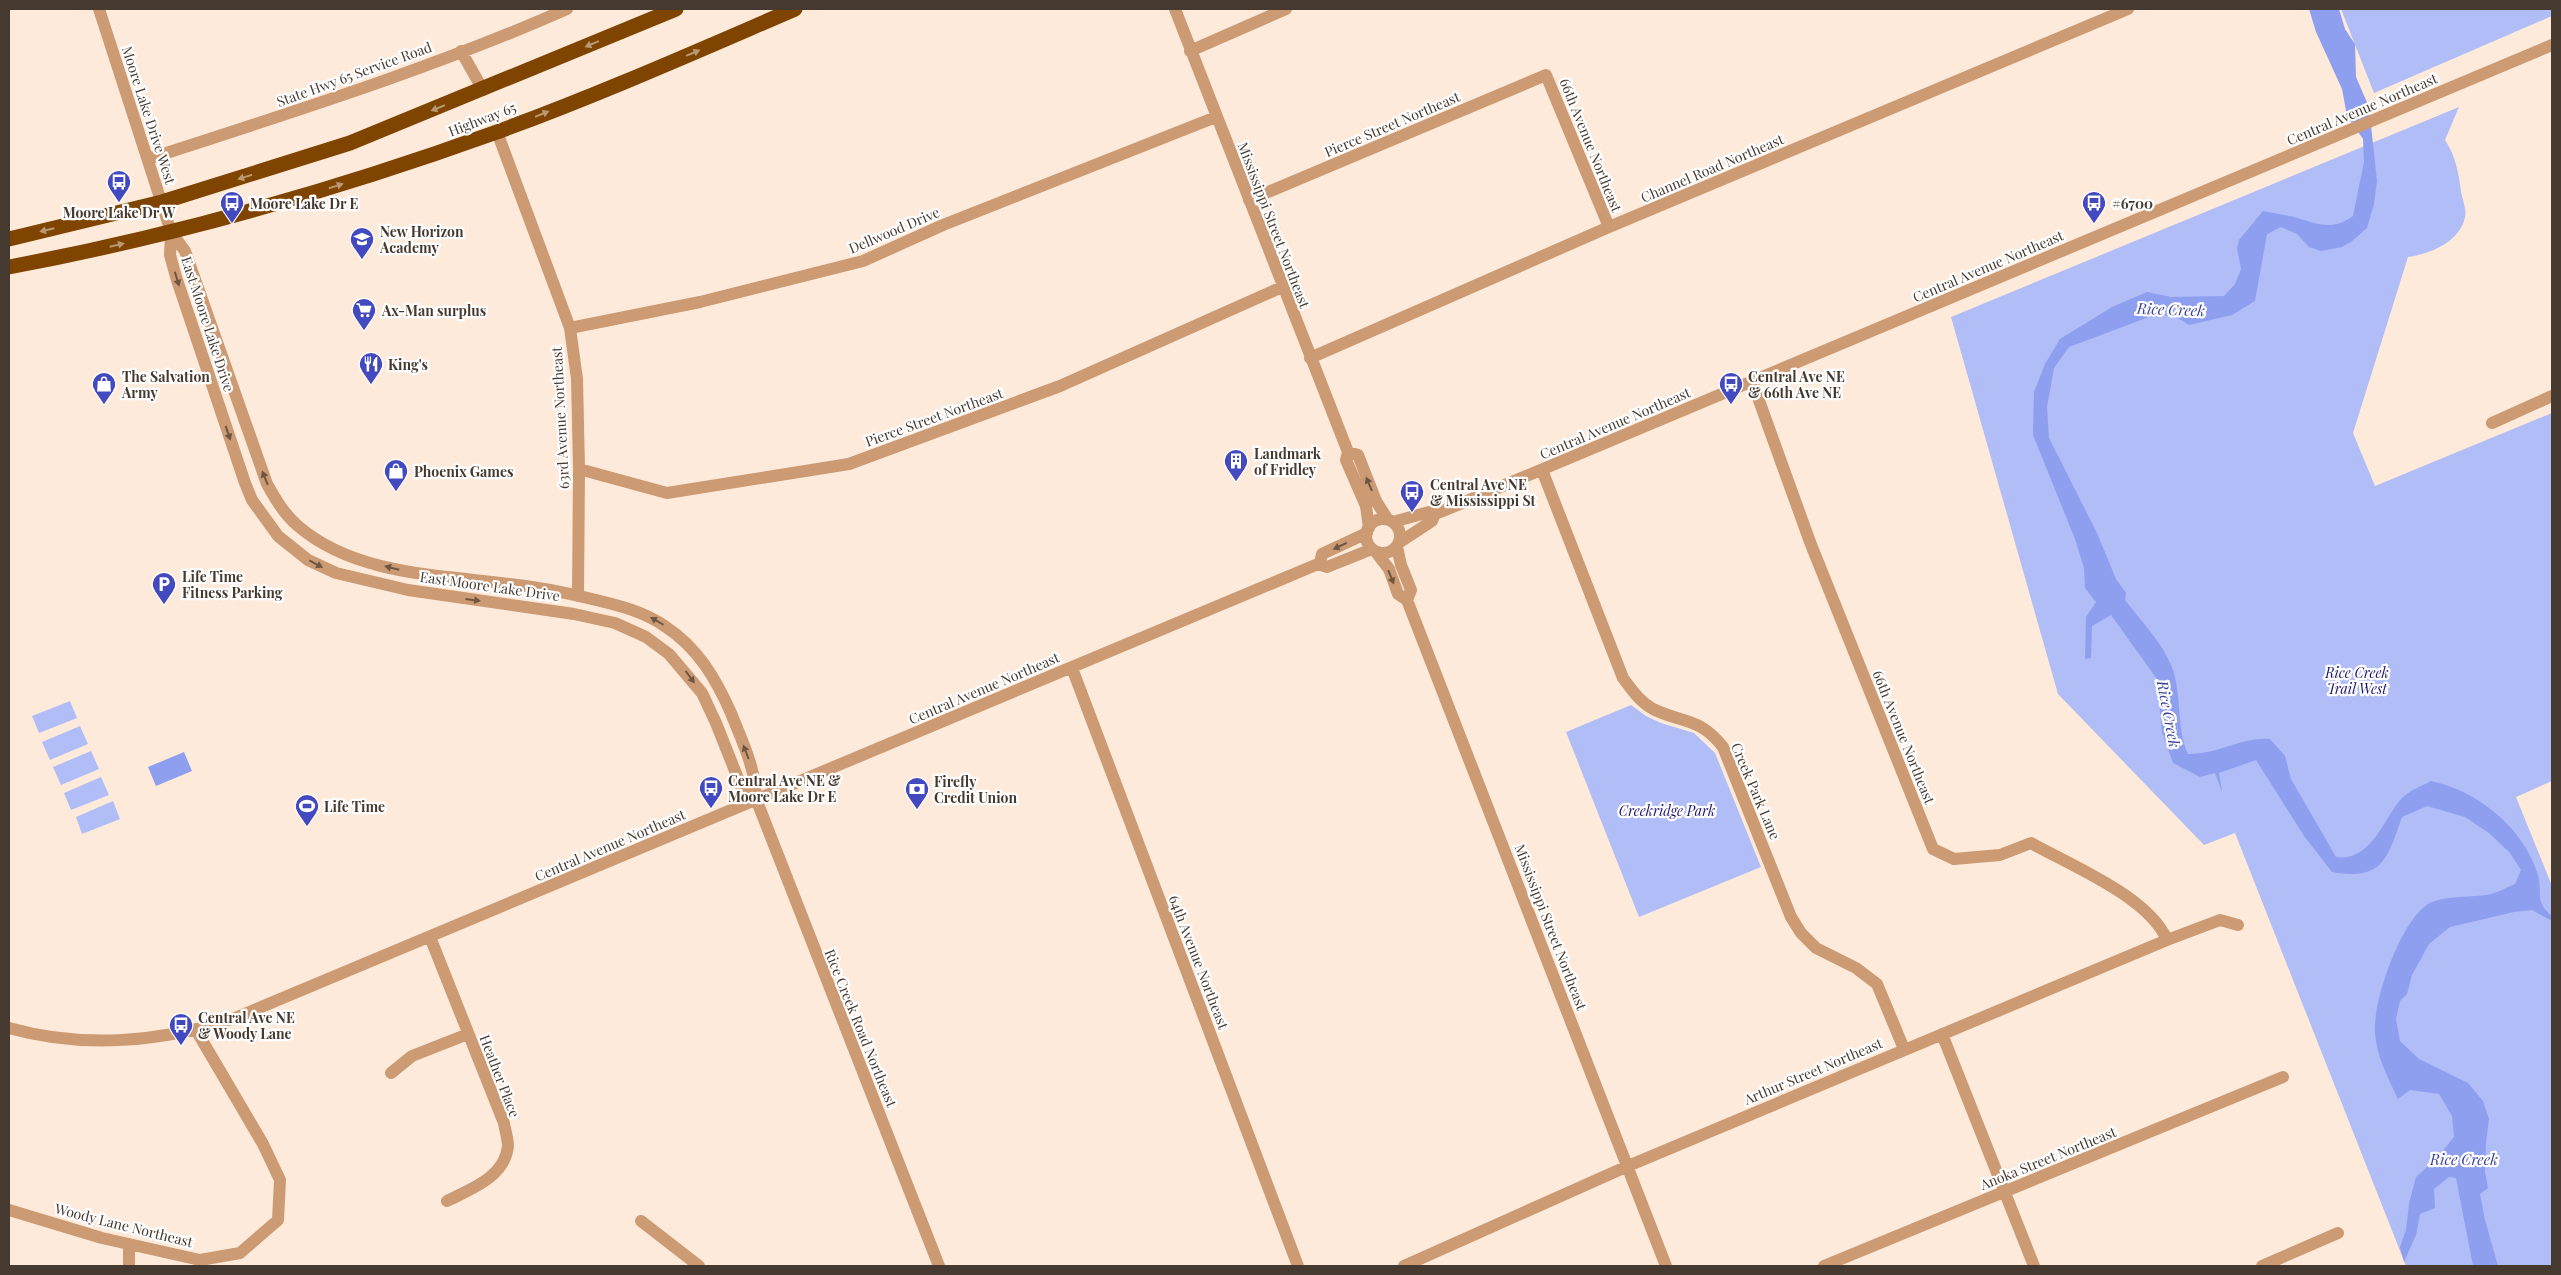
<svg xmlns="http://www.w3.org/2000/svg" width="2561" height="1275" font-family="'Playfair Display',serif">
<rect width="100%" height="100%" fill="#feeadb"/>
<path fill="#b0bdf6" d="M2341,9H2552V16L2374,93Z
M2459,107L2445,140C2456,157 2458,171 2461,191C2462,198 2467,210 2465,217C2460,242 2430,254 2408,257L2353,433L2375,486L2552,413V781L2516,797L2552,886V1266H2406L2235,833L2204,845L2058,694L1951,317Z
M70,701L77,718L39,733L32,716Z
M1631,705L1646,716L1661,723L1694,733L1715,753L1761,867L1639,917L1566,732Z
M80,726L88,744L50,760L42,742Z
M91,751L99,769L61,785L53,767Z
M101,777L109,795L71,810L64,793Z
M113,801L120,819L82,834L76,817Z"/>
<path fill="#8f9fef" d="M2309,9H2339L2345,29L2355,44L2356,77L2369,107L2377,181L2374,204L2367,228L2351,242L2342,247L2321,251L2309,247L2297,234L2281,227L2267,234L2255,301L2232,315L2189,325L2173,315L2149,317L2069,347L2054,368L2047,407L2049,438L2097,533L2116,579L2126,593L2125,600C2141,621 2164,644 2173,670C2182,697 2176,728 2188,754C2217,755 2241,737 2270,739L2285,756L2291,779L2336,857C2371,862 2383,820 2401,799C2408,791 2422,786 2431,781C2478,791 2524,828 2538,875C2543,894 2534,902 2552,916V921L2532,910L2514,912L2450,927L2429,944L2412,975L2407,994L2400,1001L2396,1019L2400,1041L2419,1059L2468,1083L2483,1101L2489,1119L2486,1142L2485,1172L2488,1188L2480,1194L2485,1220L2498,1266H2473L2456,1178L2449,1177L2434,1189L2435,1208L2420,1214L2416,1235L2404,1262L2400,1247L2406,1230L2409,1204L2416,1177L2437,1158L2454,1137L2452,1116L2439,1094L2410,1090L2398,1099C2388,1078 2377,1057 2375,1034C2372,1003 2401,918 2430,903C2447,895 2472,898 2491,894C2499,892 2507,887 2515,884L2521,870L2510,853L2489,833L2465,817L2427,806L2402,817C2387,859 2383,881 2332,872L2304,836L2256,760L2219,773L2222,792L2215,773L2200,777L2173,763L2162,732L2157,679L2111,615L2092,626L2091,658L2085,659L2086,617L2096,602L2085,588L2084,568L2075,539L2033,435L2034,392L2045,364L2060,339L2112,307L2147,292L2171,297L2224,296L2235,284L2241,269L2237,248L2239,240L2263,211C2272,213 2281,214 2290,216C2315,222 2330,233 2353,216L2364,162L2363,139L2347,116L2342,89L2316,32Z
M184,752L192,771L156,786L148,767Z"/>
<g fill="none" stroke-linecap="round" stroke-linejoin="round">
<path stroke="#cc9a73" stroke-width="12" d="M99,9L171,232L170,255L176,277L245,483L252,500L278,536L308,560L336,573L408,590L574,614L615,623L646,637L669,654L702,693L716,723L741,786L756,799
M1175,9L1348,452L1346,460L1366,506L1369,528
M461,51L483,90
M1190,51L1286,9
M497,132L570,328L577,379L579,469L578,596
M148,159C289,113 431,69 567,9
M1249,200L1546,75L1609,227
M171,232L185,251L267,484C276,500 284,514 298,526C355,575 440,575 510,584C539,587 568,593 596,600C621,606 645,612 666,627C698,648 716,679 731,713C742,741 756,769 756,799L939,1266
M570,328L700,302L863,261L943,225L1216,117
M1310,358L1609,227L2128,9
M1752,381L1810,542L1933,849L1954,859L2000,855L2031,843C2072,866 2149,897 2167,940
M2492,423L2552,396
M1348,452L1358,455L1376,501L1388,520
M579,469L667,493L849,464L1060,386L1282,287
M1542,470L1623,678C1632,690 1640,702 1653,709C1684,724 1699,717 1723,747L1791,917L1801,933L1816,948L1856,968L1877,984L1904,1049
M1366 536a17 17 0 1 1 34 0a17 17 0 1 1-34 0Z
M1393,522L1429,512L1435,514L1443,511L2552,45
M1400,542L1432,521L1435,514
M1397,547L1401,565L1411,590L1407,600
M1376,552L1389,569L1398,594L1407,600L1666,1266
M1320,563L1322,554L1367,533
M1072,668L1298,1266
M430,937L504,1123C505,1130 508,1139 508,1146C505,1177 471,1189 447,1201
M9,1028C83,1049 163,1042 235,1018L1318,564L1327,567L1372,549
M1942,1034L2034,1266
M391,1073L412,1056L468,1034
M9,1210L102,1238L200,1260L240,1253L278,1220L280,1180L263,1144L196,1030
M641,1221L699,1266
M129,1244V1266
M1404,1266L1628,1166L2167,940L2220,920L2238,925
M1824,1266L2283,1077
M2262,1266L2338,1233"/>
<path stroke="#7f4400" stroke-width="15" d="M9,239L162,202L350,143L676,9
M9,267C174,236 336,190 494,133C596,96 695,52 795,9"/>
</g>
<defs><path id="oneway-solid" d="M-6-.8H1V-3.2L6.5 0L1 3.2V.8H-6Z" transform="scale(1.25)"/></defs>
<g fill="#b99873">
<use href="#oneway-solid" transform="translate(592 44) rotate(157)"/>
<use href="#oneway-solid" transform="translate(693 53) rotate(-23)"/>
<use href="#oneway-solid" transform="translate(438 108) rotate(158)"/>
<use href="#oneway-solid" transform="translate(542 114) rotate(-22)"/>
<use href="#oneway-solid" transform="translate(245 177) rotate(162)"/>
<use href="#oneway-solid" transform="translate(336 186) rotate(-17)"/>
<use href="#oneway-solid" transform="translate(47 230) rotate(167)"/>
<use href="#oneway-solid" transform="translate(117 245) rotate(-13)"/>
</g>
<g fill="#6e5643">
<use href="#oneway-solid" transform="translate(177 279) rotate(73)"/>
<use href="#oneway-solid" transform="translate(228 433) rotate(71)"/>
<use href="#oneway-solid" transform="translate(265 478) rotate(-112)"/>
<use href="#oneway-solid" transform="translate(1369 484) rotate(-113)"/>
<use href="#oneway-solid" transform="translate(1340 546) rotate(155)"/>
<use href="#oneway-solid" transform="translate(316 564) rotate(28)"/>
<use href="#oneway-solid" transform="translate(392 568) rotate(-166)"/>
<use href="#oneway-solid" transform="translate(1391 577) rotate(68)"/>
<use href="#oneway-solid" transform="translate(473 600) rotate(7)"/>
<use href="#oneway-solid" transform="translate(657 621) rotate(-150)"/>
<use href="#oneway-solid" transform="translate(690 677) rotate(54)"/>
<use href="#oneway-solid" transform="translate(746 752) rotate(-111)"/>
</g>
<defs>
<g id="bus-pin" transform="scale(1.25)"><path d="M0 17L-7.5 6A9.5 9.5 0 1 1 7.5 6Z" fill="#434abf" stroke="#fff"/><path d="M-5-6H5V4H4V6H2V4H-2V6H-4V4H-5ZM-3.5-4V0h7V-4ZM-3.5 1.2v1.5H-2V1.2ZM2 1.2v1.5H3.5V1.2Z" fill="#fff"/></g>
<g id="school-pin" transform="scale(1.25)"><path d="M0 17L-7.5 6A9.5 9.5 0 1 1 7.5 6Z" fill="#434abf" stroke="#fff"/><path d="M0-5L7-2L0 1L-7-2ZM-4 1L0 2.5L4 1V4Q0 6-4 4Z" fill="#fff"/></g>
<g id="supermarket-pin" transform="scale(1.25)"><path d="M0 17L-7.5 6A9.5 9.5 0 1 1 7.5 6Z" fill="#434abf" stroke="#fff"/><path d="M-6-5.5h2.5l.6 2H6L4.5 2H-2.5L-4.4-4H-6ZM-1.5 3.2a1.3 1.3 0 1 0 .1 0ZM3 3.2a1.3 1.3 0 1 0 .1 0Z" fill="#fff"/></g>
<g id="restaurant-pin" transform="scale(1.25)"><path d="M0 17L-7.5 6A9.5 9.5 0 1 1 7.5 6Z" fill="#434abf" stroke="#fff"/><path d="M-5-6h1v4h1v-4h1v4h1v-4h1v5L-1.5 .5V6h-2V.5L-5-1ZM5-6V6H3V1.5H1.5Q1.5-4 5-6Z" fill="#fff"/></g>
<g id="shop-pin" transform="scale(1.25)"><path d="M0 17L-7.5 6A9.5 9.5 0 1 1 7.5 6Z" fill="#434abf" stroke="#fff"/><path d="M-5-2.5h2.3a2.7 3.5 0 0 1 5.4 0H5L5.5 6h-11ZM-1.5-2.5h3a1.5 2.3 0 0 0-3 0Z" fill="#fff"/></g>
<g id="building-pin" transform="scale(1.25)"><path d="M0 17L-7.5 6A9.5 9.5 0 1 1 7.5 6Z" fill="#434abf" stroke="#fff"/><path d="M-4-6H4V6H1V3H-1V6H-4ZM-2.5-4.3h1.7v1.8h-1.7ZM.8-4.3h1.7v1.8H.8ZM-2.5-1h1.7V.8h-1.7ZM.8-1h1.7V.8H.8Z" fill="#fff"/></g>
<g id="parking-pin" transform="scale(1.25)"><path d="M0 17L-7.5 6A9.5 9.5 0 1 1 7.5 6Z" fill="#434abf" stroke="#fff"/><path d="M-3.5-5.5H1a3.5 3.5 0 0 1 0 7H-1V5.5H-3.5ZM-1-3.4V-.6H.8a1.4 1.4 0 0 0 0-2.8Z" fill="#fff"/></g>
<g id="bank-pin" transform="scale(1.25)"><path d="M0 17L-7.5 6A9.5 9.5 0 1 1 7.5 6Z" fill="#434abf" stroke="#fff"/><path d="M-6-4H6V4H-6ZM0-2.3a2.3 2.3 0 1 0 0 4.6a2.3 2.3 0 1 0 0-4.6Z" fill="#fff"/></g>
<g id="stadium-pin" transform="scale(1.25)"><path d="M0 17L-7.5 6A9.5 9.5 0 1 1 7.5 6Z" fill="#434abf" stroke="#fff"/><path d="M0-5a6.5 5 0 1 0 0 10a6.5 5 0 1 0 0-10ZM-3.5-1.8h7v3.6h-7Z" fill="#fff"/></g>
</defs>
<g fill-rule="evenodd">
<use href="#bus-pin" x="119" y="182"/>
<use href="#bus-pin" x="232" y="203"/>
<use href="#bus-pin" x="2094" y="203"/>
<use href="#school-pin" x="362" y="239"/>
<use href="#supermarket-pin" x="364" y="310"/>
<use href="#restaurant-pin" x="371" y="364"/>
<use href="#shop-pin" x="104" y="384"/>
<use href="#bus-pin" x="1731" y="384"/>
<use href="#building-pin" x="1236" y="461"/>
<use href="#shop-pin" x="396" y="471"/>
<use href="#bus-pin" x="1412" y="492"/>
<use href="#parking-pin" x="164" y="584"/>
<use href="#bus-pin" x="711" y="788"/>
<use href="#bank-pin" x="917" y="789"/>
<use href="#stadium-pin" x="307" y="806"/>
<use href="#bus-pin" x="181" y="1025"/>
</g>
<g text-anchor="middle" dominant-baseline="central" stroke-width="4.5" stroke-linejoin="round" paint-order="stroke">
<g font-size="14" fill="#46392f" stroke="#fff">
<text transform="translate(354 74) rotate(-20)">State Hwy 65 Service Road</text>
<text transform="translate(2362 109) rotate(-23)">Central Avenue Northeast</text>
<text transform="translate(149 115) rotate(72)">Moore Lake Drive West</text>
<text transform="translate(482 119) rotate(-21)">Highway 65</text>
<text transform="translate(1392 124) rotate(-23)">Pierce Street Northeast</text>
<text transform="translate(1591 145) rotate(68)">66th Avenue Northeast</text>
<text transform="translate(1712 168) rotate(-23)">Channel Road Northeast</text>
<text transform="translate(1274 225) rotate(69)">Mississippi Street Northeast</text>
<text transform="translate(894 230) rotate(-23)">Dellwood Drive</text>
<text transform="translate(1988 266) rotate(-23)">Central Avenue Northeast</text>
<text transform="translate(208 324) rotate(72)">East Moore Lake Drive</text>
<text transform="translate(934 417) rotate(-20)">Pierce Street Northeast</text>
<text transform="translate(560 418) rotate(-93)">63rd Avenue Northeast</text>
<text transform="translate(1615 423) rotate(-23)">Central Avenue Northeast</text>
<text transform="translate(490 586) rotate(8)">East Moore Lake Drive</text>
<text transform="translate(984 688) rotate(-23)">Central Avenue Northeast</text>
<text transform="translate(1904 737) rotate(68)">66th Avenue Northeast</text>
<text transform="translate(1756 791) rotate(67)">Creek Park Lane</text>
<text transform="translate(610 845) rotate(-23)">Central Avenue Northeast</text>
<text transform="translate(1551 927) rotate(69)">Mississippi Street Northeast</text>
<text transform="translate(1199 962) rotate(69)">64th Avenue Northeast</text>
<text transform="translate(861 1028) rotate(68)">Rice Creek Road Northeast</text>
<text transform="translate(1813 1071) rotate(-23)">Arthur Street Northeast</text>
<text transform="translate(500 1076) rotate(69)">Heather Place</text>
<text transform="translate(2048 1158) rotate(-22)">Anoka Street Northeast</text>
<text transform="translate(124 1225) rotate(14)">Woody Lane Northeast</text>
</g>
<g font-size="14" font-weight="bold" fill="#46392f" stroke="#fff" text-anchor="start">
<text x="250" y="203">Moore Lake Dr E</text>
<text x="2112" y="203">#6700</text>
<text x="119" y="212" text-anchor="middle">Moore Lake Dr W</text>
<text x="380" y="231">New Horizon<tspan x="380" dy="16">Academy</tspan></text>
<text x="382" y="310">Ax-Man surplus</text>
<text x="388" y="364">King's</text>
<text x="122" y="376">The Salvation<tspan x="122" dy="16">Army</tspan></text>
<text x="1748" y="376">Central Ave NE<tspan x="1748" dy="16">&amp; 66th Ave NE</tspan></text>
<text x="1254" y="453">Landmark<tspan x="1254" dy="16">of Fridley</tspan></text>
<text x="414" y="471">Phoenix Games</text>
<text x="1430" y="484">Central Ave NE<tspan x="1430" dy="16">&amp; Mississippi St</tspan></text>
<text x="182" y="576">Life Time<tspan x="182" dy="16">Fitness Parking</tspan></text>
<text x="728" y="780">Central Ave NE &amp;<tspan x="728" dy="16">Moore Lake Dr E</tspan></text>
<text x="934" y="781">Firefly<tspan x="934" dy="16">Credit Union</tspan></text>
<text x="324" y="806">Life Time</text>
<text x="198" y="1017">Central Ave NE<tspan x="198" dy="16">&amp; Woody Lane</tspan></text>
</g>
<g font-size="14" font-style="italic" fill="#1c1672" stroke="#fff">
<text x="2357" y="672">Rice Creek<tspan x="2357" dy="16">Trail West</tspan></text>
<text x="1667" y="810">Creekridge Park</text>
</g>
<g font-size="15" font-style="italic" fill="#39419d" stroke="#fff">
<text transform="translate(2171 309) rotate(2)">Rice Creek</text>
<text transform="translate(2169 714) rotate(79)">Rice Creek</text>
<text x="2464" y="1159">Rice Creek</text>
</g>
</g>
<rect width="2561" height="1275" fill="none" stroke="#46392f" stroke-width="20"/>
</svg>
